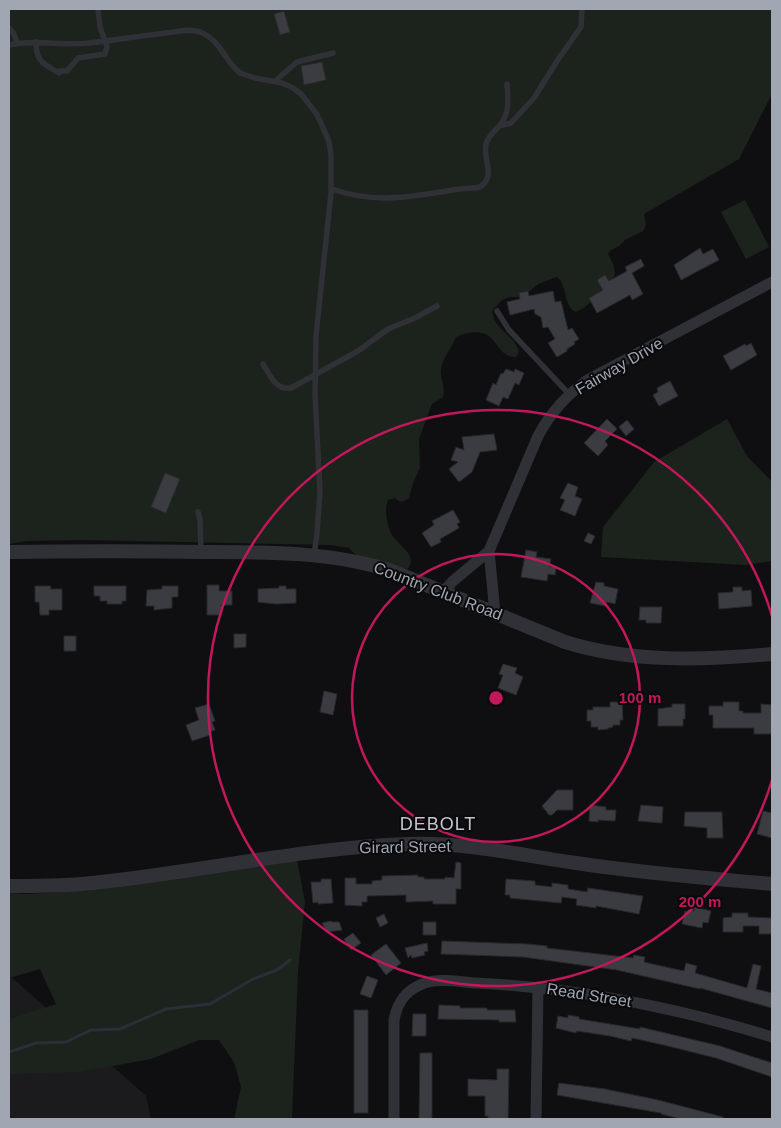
<svg xmlns="http://www.w3.org/2000/svg" width="781" height="1128" font-family="Arial,sans-serif">
<rect width="100%" height="100%" fill="#0f0f11"/>
<path fill="#1b1b1e" d="M9,975L146,1096L151,1119H9Z"/>
<path fill="#1b231c" d="M9,9H772V94L739,159L644,214L646,225L643,231L625,240L619,246L610,251L608,254L614,266L615,275C608,285 588,308 576,312C563,307 568,285 557,277L538,284L530,291L518,297H510L502,300L492,311C494,330 515,335 519,352L516,357C502,357 500,347 491,338C482,329 466,332 456,337C452,348 443,357 441,369C440,379 446,387 443,397L432,404L419,439L420,468L413,483L409,498C403,502 400,503 395,498L388,500C384,509 387,526 392,535C400,547 420,556 406,571L356,555L349,548L331,545L83,540L27,541L9,544Z
M745,200L769,247L746,259L721,212Z
M727,419L747,456L772,482V561L745,565L601,557L603,527L654,462Z
M297,860L305,902L298,971L292,1119H234L241,1087L234,1062L219,1040H199L151,1059L80,1072L9,1074V1019L56,1004L40,969L9,978V893L26,894L95,890Z"/>
<g fill="none" stroke-linecap="round" stroke-linejoin="round">
<path stroke="#273036" stroke-width="3" d="M9,1052L36,1043L66,1042L91,1030L120,1029L166,1009L210,1004L253,979L277,970L290,960"/>
</g>
<path fill="#3b3c41" stroke="#29292d" d="M284,11L290,32L280,35L274,14Z
M322,62L326,80L304,85L301,66Z
M700,248L703,254L713,249L719,260L681,280L674,265Z
M641,259L644,266L632,273L643,294L632,300L630,295L597,313L589,298L603,290L597,280L605,275L609,281L627,271L625,267Z
M528,291L529,296L553,291L555,302L561,301L568,330L572,328L579,339L574,342L575,344L567,349V351L557,357L548,343L555,339L548,327L543,328L541,317L535,314L534,309L510,315L507,302L520,299L519,293Z
M751,343L757,355L731,370L723,356L745,344L746,346Z
M506,369L514,372L515,369L524,373L519,385L515,383L508,399L503,397L499,406L486,400L493,383L496,385L501,373L503,374Z
M670,381L678,396L659,406L653,395L658,392L657,388Z
M607,419L617,429L605,441L608,445L598,456L584,443Z
M627,420L634,429L626,436L619,427Z
M494,434L497,450L480,452L472,472L459,482L449,469L458,462L451,460L456,447L464,450L462,437Z
M165,473L180,479L166,513L151,507Z
M568,483L578,487L575,496L582,499L575,516L560,510L565,500L560,498Z
M453,510L460,522L457,524L459,528L440,539L441,542L431,547L422,533L434,525L432,521Z
M588,533L595,536L591,544L584,541Z
M526,550L537,552L536,557L551,559L549,566L556,567L555,575L548,574L547,581L521,577Z
M596,582L604,583V586L618,589L615,604L607,602L606,606L590,603Z
M207,585H219V591H232V605H221L222,615H207Z
M35,586H51L50,589H62V610H49V615H40L39,602H35Z
M94,586H126V601H122V604H107V601H100V596H94Z
M162,586H178V597H172V608L154,610V606H146L147,590L162,589Z
M279,586H286V589H296V603L276,604L258,602V589L279,588Z
M733,587H742V591L751,590L752,606L719,609L718,593L733,592Z
M640,607H662L661,623H646V620H639Z
M234,634H246V647L234,648Z
M64,636H76V651H64Z
M503,664L517,668L515,673L523,677L516,695L498,688L503,675L499,674Z
M324,691L337,694L333,715L320,712Z
M610,702H622L623,720H620V725H613V727L608,728V729L598,730V727H591V721H587V710H593V707H610Z
M723,702H739V711H743V713H761V704L772,705V734H754V728H713V715H709V706H723Z
M209,704L215,721L212,722L215,730L209,732L210,735L192,741L186,725L199,720L195,708Z
M672,704H685V719H683V726H658V709L672,707Z
M557,790H573V810H557L552,815H549L542,806Z
M590,805L606,807V810H616L615,821L598,820V822L589,821Z
M641,805L663,807L662,823L638,821Z
M763,811L772,813V838L757,834Z
M685,812H722L723,838H707V828L684,826Z
M456,862L461,863V889H456V904H433V901L406,902V895L367,896V902H362V906L345,905V878H356V884H372V881L382,880V876L418,875V877H424V879H445V877L454,878Z
M321,879H331L333,903L318,904V902L313,903L311,882H321Z
M506,879L535,881V885L552,887V883L568,885V889L587,892L588,888L643,896L639,914L596,906V908L576,905L577,899L562,897L561,903L510,898V895H505Z
M695,907L711,911L708,923L703,922L702,928L682,924L685,911L688,912V910L694,911Z
M732,913H748V917L772,918V934H759V926H743V932H723V918L732,917Z
M384,914L388,923L380,927L376,918Z
M331,921L332,922H339L342,930L327,932L322,923Z
M423,922H436V935H423Z
M353,933L361,943L351,950L344,939Z
M442,941L527,944L547,946V948L633,958L634,955L645,957L644,962L652,964L684,971L686,963L697,966L695,973L747,988L753,964L761,966L756,989L772,993V1008L700,988V989L617,970L523,957L441,954Z
M427,943L428,951L424,952L425,955L412,958L411,955L408,958L405,948Z
M386,944L401,963L386,975L371,955Z
M367,976L378,980L371,998L360,994Z
M439,1005L460,1006V1008H487V1010H515L516,1022H499V1020L438,1019Z
M354,1010H368V1113H354Z
M413,1014H426V1036H412Z
M568,1015L579,1017V1019L640,1029V1027L720,1046L772,1063V1077L716,1058L664,1045L632,1038L631,1041L610,1036L577,1031L576,1033L556,1028L558,1016L568,1018Z
M420,1053H432V1119H419Z
M497,1069H509L508,1119H488V1116H485V1096H468V1079L497,1080Z
M559,1083L605,1089L658,1100L723,1117V1119H681L661,1114V1113L557,1095Z"/>
<g fill="none" stroke-linecap="round" stroke-linejoin="round">
<path stroke="#303136" stroke-width="5.5" d="M9,28L14,34L17,43
M36,42C36,62 43,63 59,73L60,71H67L78,58L105,54L107,47L100,27L98,9
M9,45C35,39 63,46 89,43C115,40 140,36 166,33C176,32 190,28 200,32C222,41 224,61 240,73L255,78L282,83L293,88L301,94L316,113L321,123L329,142L331,155V193L316,336L315,395L320,492L317,534L314,555
M275,81L297,62L333,53
M499,126L511,123L534,98L557,61L581,27L582,9
M332,189C374,204 410,197 453,190C462,188 471,189 480,187C497,175 482,159 486,144C488,136 495,131 500,125C510,113 508,99 507,84
M497,311L509,330L569,394
M263,364C270,375 276,391 291,388L358,351L388,329L415,318L437,306
M198,512L200,520L201,552"/>
<path stroke="#303136" stroke-width="11" d="M489,551L495,613
M443,592L453,581L489,551L538,436C551,412 567,394 589,379L772,282
M394,1119V1020C397,1004 404,992 420,985C436,977 459,982 476,983C578,988 675,1007 772,1037
M536,1119L538,987"/>
<path stroke="#303136" stroke-width="14" d="M9,552C75,551 141,551 207,552C270,552 333,552 392,571L565,642C632,663 703,660 772,654
M9,886C33,886 58,886 82,884C191,874 298,848 408,844C465,842 520,855 576,863C641,873 707,878 772,884"/>
</g>
<g fill="none" stroke="#c2185b" stroke-width="2.5">
<circle cx="496" cy="698" r="144"/>
<path d="M772 780A288 288 0 1 1 772 616"/>
</g>
<g text-anchor="middle" dominant-baseline="central" stroke-width="4" stroke-linejoin="round" paint-order="stroke">
<g font-size="16" fill="#a0a6b2" stroke="#0a0a0c">
<text transform="translate(619 366) rotate(-30)">Fairway Drive</text>
<text transform="translate(438 591) rotate(21)">Country Club Road</text>
<text transform="translate(405 847) rotate(-1)">Girard Street</text>
<text transform="translate(589 995) rotate(9)">Read Street</text>
</g>
<g font-size="18" letter-spacing="1" fill="#c1c5ce" stroke="#0a0a0c">
<text x="438" y="824">DEBOLT</text>
</g>
</g>
<circle cx="496" cy="698" r="8" fill="#c2185b" stroke="#0a0a0c" stroke-width="2.5"/>
<g font-size="15" text-anchor="middle" font-weight="bold" fill="#c2185b" stroke="#0a0a0c" stroke-width="4" stroke-linejoin="round" paint-order="stroke">
<text x="640" y="703">100 m</text>
<text x="700" y="907">200 m</text>
</g>
<rect width="781" height="1128" fill="none" stroke="#a0a6b2" stroke-width="20"/>
</svg>
